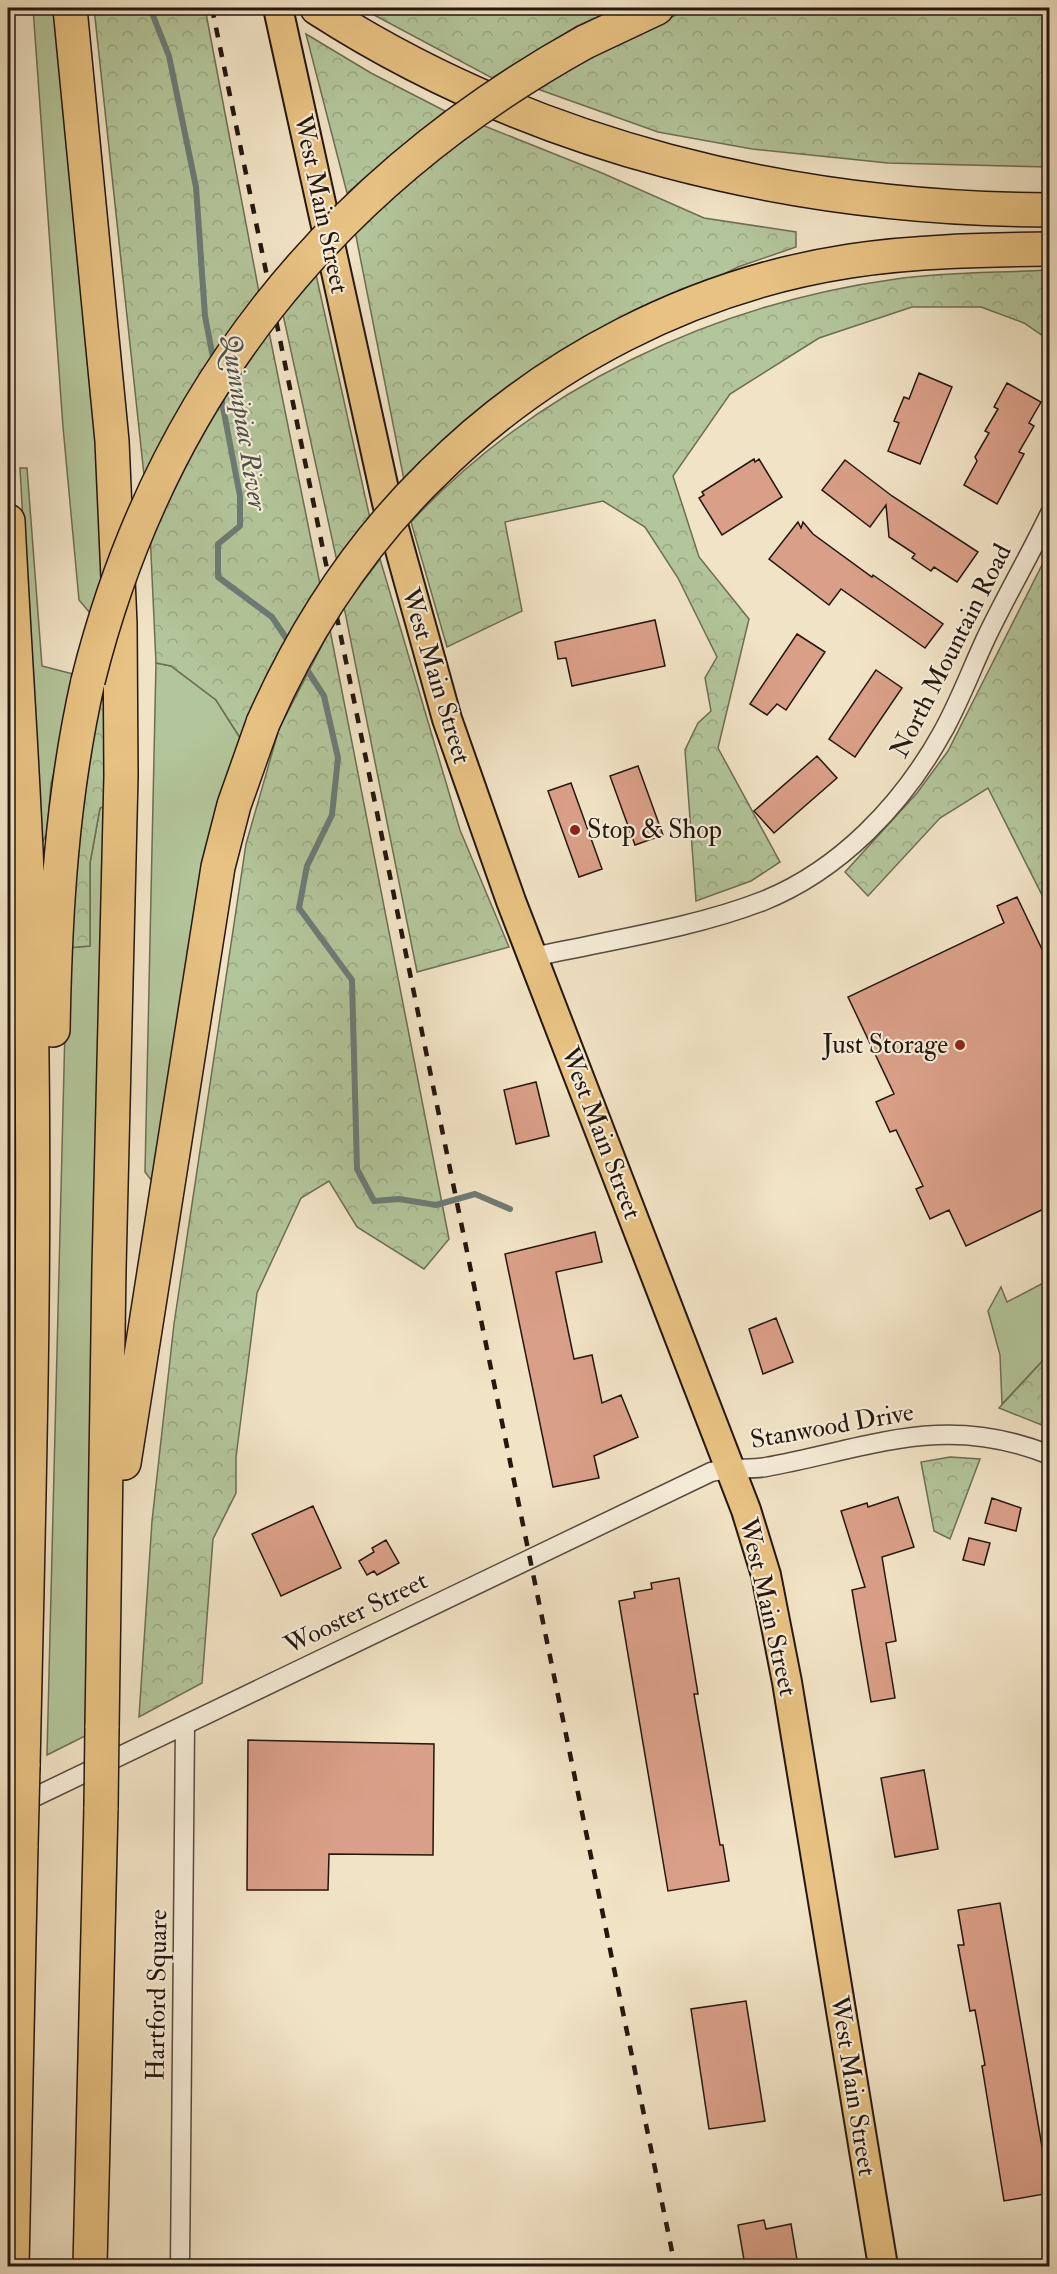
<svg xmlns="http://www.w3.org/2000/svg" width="1057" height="2274" font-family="'IM FELL Double Pica',serif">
<defs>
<pattern id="forest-crowns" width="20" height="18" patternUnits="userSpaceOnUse" patternTransform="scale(1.5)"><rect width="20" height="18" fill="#b3c59a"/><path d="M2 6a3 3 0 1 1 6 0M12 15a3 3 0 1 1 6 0" fill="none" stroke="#9aa884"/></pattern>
</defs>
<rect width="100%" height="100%" fill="#f1e3c5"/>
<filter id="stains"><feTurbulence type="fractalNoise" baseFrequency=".00333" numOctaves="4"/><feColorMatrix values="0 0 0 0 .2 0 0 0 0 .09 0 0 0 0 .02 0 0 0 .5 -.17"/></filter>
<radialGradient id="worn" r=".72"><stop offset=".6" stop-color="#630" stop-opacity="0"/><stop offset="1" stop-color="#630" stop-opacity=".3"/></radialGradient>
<path fill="#b3c59a" stroke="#6c6e54" stroke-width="1.5" d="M33,8H53L88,338L106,565L90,613L79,600L63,427Z
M20,468H27L42,666L73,674L72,676L76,677L51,784L47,833L41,845Z
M156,663L171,666L216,700L244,744L152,1181L145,1172Z
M110,804L85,1736L47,1755L67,948L90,946V863L100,808Z
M1049,1280V1354L1002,1404L1000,1355L988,1311L1001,1287L1007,1302Z"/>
<path fill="url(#forest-crowns)" stroke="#6c6e54" stroke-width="1.5" d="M94,8H205L259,292L195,384L144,475Z
M361,8H619L577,26L492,78Z
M692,8H1049V167L888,163L752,149L658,132L532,87L591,53Z
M306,34L371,73L445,111L347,193Z
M477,123L602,173L704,218L796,232V247L738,267L654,309L405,485L354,226Z
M315,270L371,523L338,566L282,310Z
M1049,270V340L1024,323L981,307H912L819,338L730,394L673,476L699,557L749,619L718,748L780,862L751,881L696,901L685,750L698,723L711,711L705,678L717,657L678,578L645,527L603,501L505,522L522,611L447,647L411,522C536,387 714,304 896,279C946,272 999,273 1049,270Z
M268,327L321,589L244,744L216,700L171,666L156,663L150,532L186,457Z
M1049,551V909L988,788L940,818L868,896L845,872L917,793L948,751Z
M380,559L460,830L509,947L417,972L344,607Z
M330,630L449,1239L424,1269L357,1227L329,1181L301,1198L257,1293L236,1457V1493L213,1539L202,1683L139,1717L152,1521L174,1324L246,844L279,729Z
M99,684L108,690L110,804L100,808L90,863V946L67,948L75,832Z
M1049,1354V1428L999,1408Z
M950,1457L980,1459L950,1539L934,1531L921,1462Z"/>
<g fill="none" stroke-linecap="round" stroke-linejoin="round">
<path stroke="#6c7b76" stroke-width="6" d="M150,8L169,56L196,187L205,316L214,363
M221,397L240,496V526L218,544V577L272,617L290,644
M304,665L324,696L338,758L332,815L307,866L299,908L352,980L357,1169L374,1201L399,1199L436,1205L475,1194L510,1209
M1045,1359L1050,1360"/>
</g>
<path fill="#da9f88" stroke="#24170e" stroke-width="1.5" d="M919,373L952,387L920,464L888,451L899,423L894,421L904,397L909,399Z
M1007,383L1041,402L1029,423L1034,426L1019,452L1024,454L997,504L964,485L977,461L975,457L989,433L985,431L998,409L994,407Z
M754,459L755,462L759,459L782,497L722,535L699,498L704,495L702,492Z
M845,460L892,496L978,552L957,582L934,567L931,571L912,558L915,554L889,537L886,505L870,527L822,490Z
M798,522L801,528L803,522L813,534L872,577L873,575L943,624L925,648L841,589L829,605L769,559Z
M655,620L665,666L572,686L566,658L558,659L555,642Z
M797,634L825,652L786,710L777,704L767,715L750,704Z
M876,670L902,688L855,757L829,739Z
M817,756L837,778L774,833L754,811Z
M638,766L663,835L635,845L610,776Z
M571,783L602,869L579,877L548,791Z
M1017,897L1050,966V1206L966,1246L949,1210L930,1219L916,1189L923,1186L896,1130L890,1132L876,1102L894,1094L848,997L1004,923L997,906Z
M536,1082L549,1136L516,1144L504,1090Z
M595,1232L602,1262L556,1272L574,1359L592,1355L602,1403L621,1395L638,1437L594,1456L599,1478L553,1487L505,1254Z
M776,1318L793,1362L763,1374L749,1329Z
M898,1497L914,1547L882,1557L896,1641L886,1643L895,1698L871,1702L852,1590L865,1587L841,1511L867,1503L868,1507Z
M992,1498L1021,1508L1016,1531L985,1523Z
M313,1506L341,1568L281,1596L252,1534Z
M969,1538L990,1543L984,1565L963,1560Z
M386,1540L399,1563L377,1575L374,1571L367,1575L359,1561L374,1552L372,1548Z
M679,1578L698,1694H694L720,1845H723L729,1881L668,1891L619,1601L635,1598L634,1592L652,1589L651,1583Z
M248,1740L434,1744L433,1855L329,1854L328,1890H247Z
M924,1770L938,1849L895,1857L881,1778Z
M1000,1903L1050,2193L1004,2201L982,2066L985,2065L975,2010L970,2011L958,1945H964L958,1910Z
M746,2001L765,2121L709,2129L691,2009Z
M764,2220L766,2229L791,2224L798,2266H745L738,2225Z"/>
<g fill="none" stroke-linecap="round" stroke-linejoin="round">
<g stroke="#574a3c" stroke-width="21">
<path id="minor" d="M533,957C606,941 694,928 763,901C840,870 902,805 942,733C959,703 971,670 986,638C1006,596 1030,555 1050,513
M18,1805L711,1472C730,1467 748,1470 766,1467C870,1448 943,1412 1050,1455
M180,2266L185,1725"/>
</g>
<g stroke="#24170e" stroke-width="32">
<path id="primary" d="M278,8L387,503L447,719L511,901L746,1510L766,1575L787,1682L883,2266"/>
</g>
<g stroke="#24170e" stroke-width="36">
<path id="motorway" d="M70,8L112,441L120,624L121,776L109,1268L102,1728
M317,8C534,148 792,209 1050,210
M585,42L657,8
M432,474C544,362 693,285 850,261C916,251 983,250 1050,249
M8,521C15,665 26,808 30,952C37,1224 29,1495 23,1766
M53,1030C55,912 62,796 88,681
M124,1463L218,867L234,805L263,723
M12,2266L21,1845
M90,2266L101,1807"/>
</g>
<use href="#minor" stroke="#f6edd9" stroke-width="18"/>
<use href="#primary" stroke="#e8c282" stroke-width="28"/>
<use href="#motorway" stroke="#e8c282" stroke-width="33"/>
<path stroke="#24170e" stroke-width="4.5" stroke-dasharray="10 10" stroke-linecap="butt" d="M212,8L675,2266"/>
<g stroke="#24170e" stroke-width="36" stroke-linecap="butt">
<path id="motorway-bridge" d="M88,681C159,396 330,183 585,42
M263,723C304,630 359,545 432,474
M101,1807L102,1728
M21,1845L23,1766"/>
</g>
<use href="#motorway-bridge" stroke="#e8c282" stroke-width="33"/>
</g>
<g fill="#8f2418" stroke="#f6edd9" stroke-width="2">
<circle cx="575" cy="830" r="6"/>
<circle cx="960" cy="1045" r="6"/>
</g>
<g text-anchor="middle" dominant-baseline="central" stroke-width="4.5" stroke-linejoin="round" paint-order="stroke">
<g font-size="26" fill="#24170e" stroke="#f6edd9">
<text transform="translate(321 204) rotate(78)">West Main Street</text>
<text transform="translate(951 651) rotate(-63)">North Mountain Road</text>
<text transform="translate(436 676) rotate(73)">West Main Street</text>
<text transform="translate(601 1133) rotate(69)">West Main Street</text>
<text transform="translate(832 1426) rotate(-10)">Stanwood Drive</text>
<text transform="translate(768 1607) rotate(77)">West Main Street</text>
<text transform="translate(356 1613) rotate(-26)">Wooster Street</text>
<text transform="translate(157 1995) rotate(-89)">Hartford Square</text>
<text transform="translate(853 2086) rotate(81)">West Main Street</text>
</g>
<g font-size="26" fill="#24170e" stroke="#f6edd9" text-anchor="start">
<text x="587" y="830">Stop &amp; Shop</text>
<text x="948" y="1045" text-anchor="end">Just Storage</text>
</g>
<g font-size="27" font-style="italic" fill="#4e514b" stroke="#f6edd9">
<text transform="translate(244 422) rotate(81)">Quinnipiac River</text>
</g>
</g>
<rect width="1057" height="2274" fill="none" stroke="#f1e3c5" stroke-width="30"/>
<rect x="9" y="9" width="1039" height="2256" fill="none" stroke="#24170e" stroke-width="3"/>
<rect x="15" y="15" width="1027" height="2244" fill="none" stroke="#24170e" stroke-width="1.5"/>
<rect width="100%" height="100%" filter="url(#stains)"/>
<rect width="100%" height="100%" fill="url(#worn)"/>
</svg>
